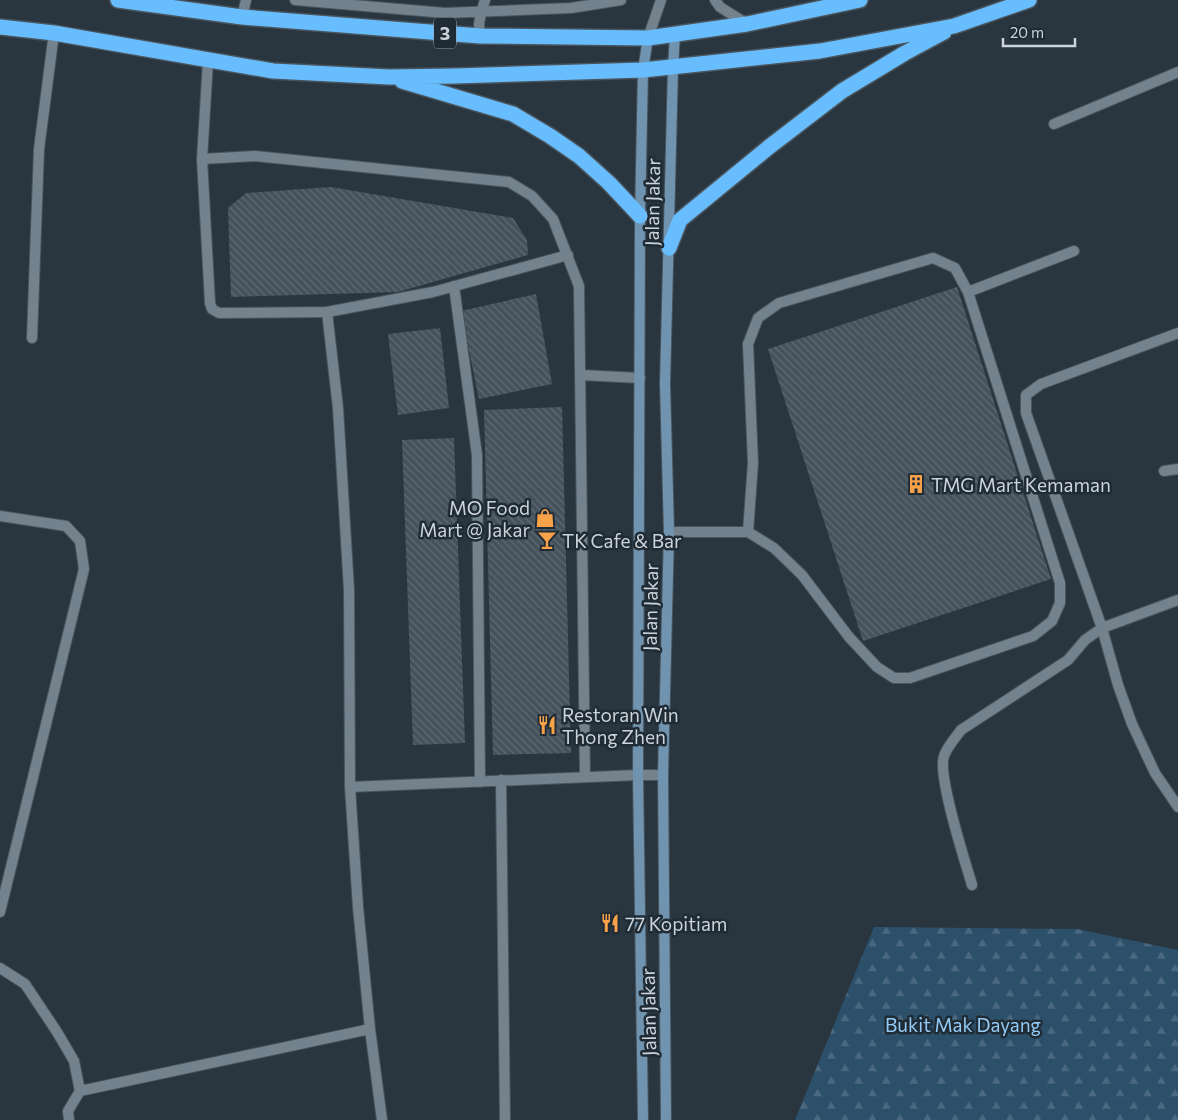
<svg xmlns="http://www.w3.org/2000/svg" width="1178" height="1120" font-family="Commissioner,sans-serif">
<defs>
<pattern id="forest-firs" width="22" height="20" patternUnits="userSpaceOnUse" patternTransform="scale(1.25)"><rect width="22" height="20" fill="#2d506a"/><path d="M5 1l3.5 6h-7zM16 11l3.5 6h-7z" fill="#4a687f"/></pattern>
<pattern id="building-back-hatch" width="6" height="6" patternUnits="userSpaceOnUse" patternTransform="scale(1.25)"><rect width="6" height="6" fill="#45525c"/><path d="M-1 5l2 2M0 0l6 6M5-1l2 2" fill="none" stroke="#5f6a73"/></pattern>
</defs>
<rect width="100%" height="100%" fill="#293640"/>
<path fill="url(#forest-firs)" d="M874,927L1077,929L1178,950V1120H795Z"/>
<path fill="url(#building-back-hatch)" d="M331,187L513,218L527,240L528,255L398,292L231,297L228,208L246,193Z
M957,287L1051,579L863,641L768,349Z
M536,294L552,384L479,399L461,311Z
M440,328L449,408L398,415L388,334Z
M562,407L571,753L493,755L484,410Z
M454,438L465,743L413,745L402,440Z"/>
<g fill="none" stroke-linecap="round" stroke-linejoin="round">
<g stroke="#49545c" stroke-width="12">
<path id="lane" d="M481,13L485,0
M208,61L202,159L210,303L212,309L219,313L327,312L433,292L568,255
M202,159L255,156L509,182L532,196L553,219L579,286L585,777
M454,286L477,455L480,782
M968,292L1074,251
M32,338L39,149L54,33
M581,375L640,378
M0,516L66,526L80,541L84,569L0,912
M669,532H748L774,548L802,575L849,637L877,667L894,678H910L1033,636L1052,621L1060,603V583L968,292L955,268L933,258L779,303L758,318L748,344L753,463L748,532
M501,780L505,1120
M350,787L638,775
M0,968L25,984L57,1032L74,1061L80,1091L68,1111L69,1120
M80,1091L370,1029"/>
</g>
<g stroke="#49545c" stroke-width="12">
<path id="street" d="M295,0L445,13L571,8L621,0
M715,0L720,7L747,24
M242,17L246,0
M480,36L479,24L481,13
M648,38L661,0
M1054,124L1178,72
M327,312L338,408L349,590L350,787L358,907L370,1029L382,1120
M1178,333L1041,384L1026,395V413L1102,628L1118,685L1132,724L1155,773L1178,807
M1164,471L1178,469
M638,775H663
M972,885C965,861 937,775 944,756C947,747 955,738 961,730L1068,660L1085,640L1102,628L1178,600"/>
</g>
<g stroke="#49545c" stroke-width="12">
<path id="secondary" d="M643,1120L638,775L640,216L643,70L648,38
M666,1120L663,775L669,532L665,384L673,67L675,34"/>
</g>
<g stroke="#49545c" stroke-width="18">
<path id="highway" d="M118,0L242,17L480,36L648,38L747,24L860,0
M0,27L54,33L273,71L389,77L455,76L643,70L820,51L954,26L1029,0
M402,81L513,114L550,136L579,156L609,183L640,216
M669,248L680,220L769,147L842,91L905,53L944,32"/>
</g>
<use href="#lane" stroke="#74828d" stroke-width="10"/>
<use href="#street" stroke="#74828d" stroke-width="10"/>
<use href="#secondary" stroke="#7094af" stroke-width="10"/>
<use href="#highway" stroke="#68bdfe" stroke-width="15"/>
</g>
<defs>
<g id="building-bare" transform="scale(1.5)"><path d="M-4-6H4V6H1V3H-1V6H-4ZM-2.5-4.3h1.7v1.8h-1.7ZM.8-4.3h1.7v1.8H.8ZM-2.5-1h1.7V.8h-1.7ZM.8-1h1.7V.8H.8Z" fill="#f7a149" stroke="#1f2b35" stroke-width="2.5" paint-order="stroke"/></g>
<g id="shop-bare" transform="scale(1.5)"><path d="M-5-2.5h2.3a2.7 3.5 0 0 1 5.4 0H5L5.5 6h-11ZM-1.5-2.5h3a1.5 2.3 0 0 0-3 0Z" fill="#f7a149" stroke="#1f2b35" stroke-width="2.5" paint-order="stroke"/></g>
<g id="bar-bare" transform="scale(1.5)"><path d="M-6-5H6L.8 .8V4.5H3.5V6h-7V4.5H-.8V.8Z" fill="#f7a149" stroke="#1f2b35" stroke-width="2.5" paint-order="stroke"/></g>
<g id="restaurant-bare" transform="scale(1.5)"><path d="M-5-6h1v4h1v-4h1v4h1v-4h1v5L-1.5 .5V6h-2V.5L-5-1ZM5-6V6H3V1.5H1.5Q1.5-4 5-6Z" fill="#f7a149" stroke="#1f2b35" stroke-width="2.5" paint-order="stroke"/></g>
</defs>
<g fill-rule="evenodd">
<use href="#building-bare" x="916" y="484"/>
<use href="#shop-bare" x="545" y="518"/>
<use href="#bar-bare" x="547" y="540"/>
<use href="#restaurant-bare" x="547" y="725"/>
<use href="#restaurant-bare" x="610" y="923"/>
</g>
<g text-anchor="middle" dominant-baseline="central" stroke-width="5" stroke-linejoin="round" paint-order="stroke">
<rect fill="#1f2b35" stroke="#98a1a8" stroke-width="1" x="434" y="17.5" width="22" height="31" rx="4"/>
<g font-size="18" font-weight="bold" fill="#ccd3da">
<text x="445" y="33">3</text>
</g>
<g font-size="19" fill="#ccd3da" stroke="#1f2b35">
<text transform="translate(652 202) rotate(-89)">Jalan Jakar</text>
<text transform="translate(650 607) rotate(-89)">Jalan Jakar</text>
<text transform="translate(648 1012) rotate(-91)">Jalan Jakar</text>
</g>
<g font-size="19" fill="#ccd3da" stroke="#1f2b35" text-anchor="start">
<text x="931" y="484">TMG Mart Kemaman</text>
<text x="530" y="507" text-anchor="end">MO Food<tspan x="530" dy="22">Mart @ Jakar</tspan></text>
<text x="562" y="540">TK Cafe &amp; Bar</text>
<text x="562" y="714">Restoran Win<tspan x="562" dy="22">Thong Zhen</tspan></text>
<text x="625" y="923">77 Kopitiam</text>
</g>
<g font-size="19" fill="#93caf6" stroke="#1f2b35">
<text x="963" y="1024">Bukit Mak Dayang</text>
</g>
</g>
<path d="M1003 38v8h72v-8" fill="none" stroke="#ccd3da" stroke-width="2.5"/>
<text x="1010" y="38" font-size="15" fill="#ccd3da" stroke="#1f2b35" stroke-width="4" paint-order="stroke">20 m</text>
</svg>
